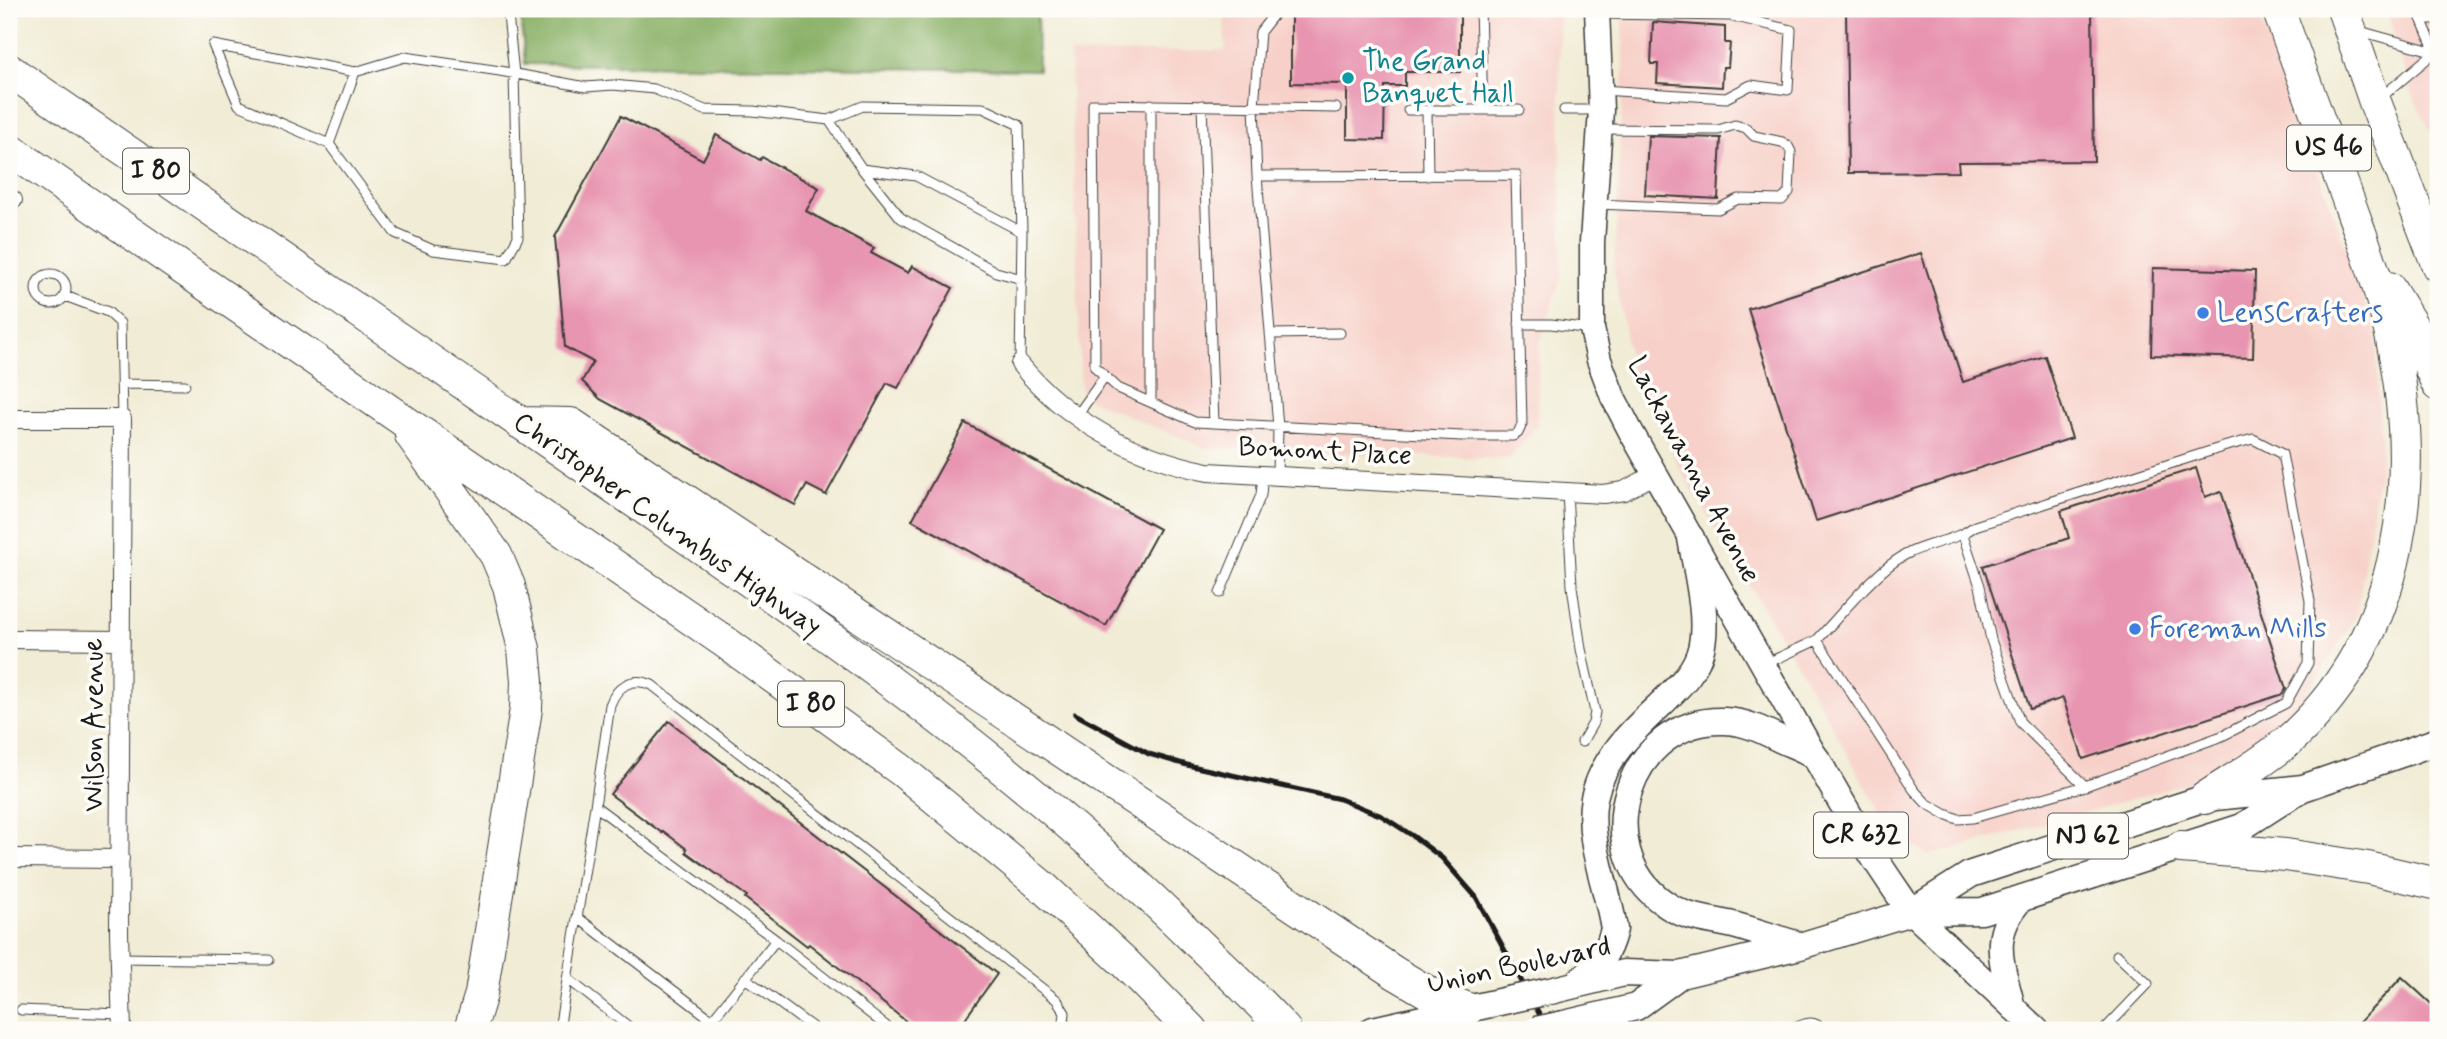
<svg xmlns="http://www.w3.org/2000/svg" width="2447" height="1039" font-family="Mynerve,sans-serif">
<rect width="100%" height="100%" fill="#fdfcf7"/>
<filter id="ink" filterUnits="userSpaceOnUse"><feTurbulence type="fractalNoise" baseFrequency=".0143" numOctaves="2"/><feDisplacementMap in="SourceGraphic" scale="14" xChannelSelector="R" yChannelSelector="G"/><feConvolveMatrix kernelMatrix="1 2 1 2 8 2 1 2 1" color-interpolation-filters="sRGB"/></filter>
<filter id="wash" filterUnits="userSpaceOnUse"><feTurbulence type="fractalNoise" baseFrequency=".00686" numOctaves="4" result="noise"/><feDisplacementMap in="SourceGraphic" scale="28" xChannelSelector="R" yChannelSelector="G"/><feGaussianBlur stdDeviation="1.57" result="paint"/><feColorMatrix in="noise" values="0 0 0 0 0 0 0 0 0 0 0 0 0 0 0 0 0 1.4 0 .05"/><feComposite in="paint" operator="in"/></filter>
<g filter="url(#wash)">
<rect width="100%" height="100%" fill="#f1ecd5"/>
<path fill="#f7d1c9" d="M1223,9H1559L1562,274L1540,343L1537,426L1508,459L1205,448L1081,396L1070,54L1226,50Z
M1622,9H2256L2305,134L2376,331L2381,458L2357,614L2297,712L2210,777L1929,856L1889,828L1804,676L1681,471L1631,368L1614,271L1624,58Z
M2386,9H2438V146L2412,94Z"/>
<path fill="#8ab167" stroke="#536642" stroke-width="2" d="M520,9H1037L1038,70L525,64Z"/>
<g id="blocks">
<path fill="#e895b1" d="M1291,9H1460V72H1405V86H1385L1384,140L1347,139V84L1291,83Z
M1846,9H2092L2094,161L1958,162L1959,172L1848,173Z
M1653,22L1725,27V43H1730L1728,67H1723L1722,87L1657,83L1658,64H1651Z
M621,116L703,160L716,135L760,160L762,157L819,188L806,211L874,248L871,253L908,273L912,266L953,288L898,388L887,383L826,495L807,485L795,505L600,399L582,381L593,362L565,347L555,237Z
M1648,136L1721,138L1718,199L1645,195Z
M1921,253L1963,382L2045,356L2072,438L1816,521L1748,309Z
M2153,268L2255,271L2253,358L2151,355Z
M965,423L1159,529L1106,626L912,520Z
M2196,468L2205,497L2221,491L2286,689L2283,694L2083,759L2063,698L2030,709L1983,566L2069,538L2061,511Z
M669,721L997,974L957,1030H917L809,944L807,946L745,898L747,896L686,852L687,849L663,831L662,833L610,794Z
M2402,977L2438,1010V1030H2352Z"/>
</g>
</g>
<g filter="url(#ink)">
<use href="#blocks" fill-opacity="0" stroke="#3c3b38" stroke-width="2"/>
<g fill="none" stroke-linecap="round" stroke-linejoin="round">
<g stroke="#3c3b38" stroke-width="11">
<path id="lane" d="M1278,9L1260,32L1254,106L1257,176L1516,175L1522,424L1518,433L1513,436H1461L1195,422L1118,388L1095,367L1093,104C1174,105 1255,106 1336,108
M1480,9L1483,110
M2417,9L2437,56
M1599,14L1732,16L1791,30L1788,90L1751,85L1726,98L1602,90
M2421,19H2438
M2356,30L2435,52
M355,72L405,57L500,71L586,87L613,85L654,89L705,110L753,111L829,120L863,106L983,108L1019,125L1022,232L1020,364
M2379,99L2435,52
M1202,105L1214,423
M1408,110H1519
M1427,110L1428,176
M1564,110H1599
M829,120L862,169L901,218L996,272L1022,279
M329,144L355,72L213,45L239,105L329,144L395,233L433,250L506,259L518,237L514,74L508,15
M862,169L916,176L1022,232
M1257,176L1278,427L1277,476
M1596,204L1718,209L1738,199L1782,200L1789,192L1791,152L1788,146L1782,142L1754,136L1746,128L1735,125L1718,130L1600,129
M36 289a15 15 0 1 1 30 0a15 15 0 1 1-30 0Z
M65,296L108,312L120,323L122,419
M1519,324H1551L1591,329
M1270,334L1340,333
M121,384L185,385
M1151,402V104
M1076,417L1105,376
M1567,492L1572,586L1581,649L1595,712L1593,723L1582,742
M1963,535L1980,586L1991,640L2020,722L2085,786
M1220,593L1261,495L1263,475
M1765,664L1817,640L1914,790L1926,803L1945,814L1958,819L1973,818L2085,786L2222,736L2286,703L2308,663L2310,601L2282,454L2253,439L2223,447L1975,526C1955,541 1931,542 1909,553C1878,567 1841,615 1817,640
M577,917L711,1019
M776,940L891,1030
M120,958L269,960
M745,978L816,1030
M568,979L633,1030
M21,1010L121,1014
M559,1030L595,806
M704,1030L776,940L595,806L610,705C617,686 632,676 652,685L1057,1000L1065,1013L1063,1030
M1791,1030C1803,1024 1813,1018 1823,1030
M2104,1030L2148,984L2117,955"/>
</g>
<g stroke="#3c3b38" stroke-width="20">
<path id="street" d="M9,200H13
M1020,364C1066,421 1136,458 1208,472L1603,494L1624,491L1655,474
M9,419H122L119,933L122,1030
M9,639L121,640
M9,858L120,859"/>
</g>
<g stroke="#3c3b38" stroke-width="27">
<path id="secondary" d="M1597,9L1601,110L1592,242V329L1599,360L1613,397L1630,430L1815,756
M1911,912L2037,1030
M2013,1008C2002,961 1988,937 2023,897"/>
</g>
<g stroke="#3c3b38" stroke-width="29">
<path id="primary" d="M1911,912L1982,911L2242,827L2298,791
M1799,945C1777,939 1756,931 1733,925C1708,919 1686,919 1664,903C1586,848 1629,717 1725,721C1746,722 1762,730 1780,739C1790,744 1804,748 1813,755C1819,760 1823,771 1827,777C1840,800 1854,823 1867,846C1881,869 1896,890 1911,912
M1578,982C1598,967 1608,954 1614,929C1608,887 1586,841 1594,798C1602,759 1633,730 1661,704C1677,688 1696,671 1701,649C1709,617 1696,570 1691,538
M1550,991L1624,973L1680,975L1800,946L1911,912L1971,874L2205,798L2303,788L2438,741
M1564,1024L1636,1007L1680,975
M1373,1030L1508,1000"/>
</g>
<g stroke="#3c3b38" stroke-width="34">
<path id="highway" d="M2343,9L2375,102L2438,266
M9,70L776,599C925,704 1069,815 1199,944C1228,972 1258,1000 1285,1030
M9,149L725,642L901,770L1043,887L1123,961L1191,1030
M2389,288L2411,324L2438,385
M520,423L571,424L1395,973L1429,993L1468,1009
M411,435L496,555L509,586L524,649L527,681L526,709L481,994L470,1030
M2205,798C2235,778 2269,759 2296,734C2405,629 2422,477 2391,335C2380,283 2360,233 2342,183C2321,125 2299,67 2278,9
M2181,847L2286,855L2368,868L2438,884"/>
</g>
<use href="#lane" stroke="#fff" stroke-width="9"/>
<use href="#street" stroke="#fff" stroke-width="18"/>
<use href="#secondary" stroke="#fff" stroke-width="24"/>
<use href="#primary" stroke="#fff" stroke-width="26"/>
<use href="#highway" stroke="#fff" stroke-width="32"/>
<path stroke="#1c1c1c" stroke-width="5" d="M1075,714L1149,754L1187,765L1340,799L1382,816L1413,836L1442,858L1476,897L1548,1030"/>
<g stroke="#3c3b38" stroke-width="29" stroke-linecap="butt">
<path id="primary-bridge" d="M1508,1000L1550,991
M1536,1030L1564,1024"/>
</g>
<use href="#primary-bridge" stroke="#fff" stroke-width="26"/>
</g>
</g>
<circle fill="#0f9aa8" stroke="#fdfcf7" stroke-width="2.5" cx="1348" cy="78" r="7"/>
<g fill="#3f7fe0" stroke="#fdfcf7" stroke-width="2.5">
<circle cx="2203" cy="313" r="7"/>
<circle cx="2135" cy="629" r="7"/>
</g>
<g text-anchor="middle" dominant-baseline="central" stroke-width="7" stroke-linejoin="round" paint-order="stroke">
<g fill="#fdfcf7" stroke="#605f5e" stroke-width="2">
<rect x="2287" y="125.5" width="84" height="45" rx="5"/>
<rect x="123" y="148.5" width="66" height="45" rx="5"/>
<rect x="778" y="681.5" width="66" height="45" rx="5"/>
<rect x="1814" y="812.5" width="94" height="45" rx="5"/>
<rect x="2048" y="813.5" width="80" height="45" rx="5"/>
</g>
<g font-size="26" font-weight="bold" fill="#1c1c1c">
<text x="2329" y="148">US 46</text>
<text x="156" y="171">I 80</text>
<text x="811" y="704">I 80</text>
<text x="1861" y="835">CR 632</text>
<text x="2088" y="836">NJ 62</text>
</g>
<g font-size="28" fill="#0d838f" stroke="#fdfcf7" text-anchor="start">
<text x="1362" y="62">The Grand<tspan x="1362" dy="32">Banquet Hall</tspan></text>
</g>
<g font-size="28" fill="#366cbe" stroke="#fdfcf7" text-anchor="start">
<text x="2217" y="313">LensCrafters</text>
<text x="2149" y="629">Foreman Mills</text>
</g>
<g font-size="28" fill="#1c1c1c" stroke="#fdfcf7">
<text transform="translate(1325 452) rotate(3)">Bomont Place</text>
<text transform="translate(1693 470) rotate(62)">Lackawanna Avenue</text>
<text transform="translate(667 525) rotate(35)">Christopher Columbus Highway</text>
<text transform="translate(94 725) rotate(-90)">Wilson Avenue</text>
<text transform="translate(1519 966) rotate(-12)">Union Boulevard</text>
</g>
</g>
<rect width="2447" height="1039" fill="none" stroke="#fdfcf7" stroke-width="35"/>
</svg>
